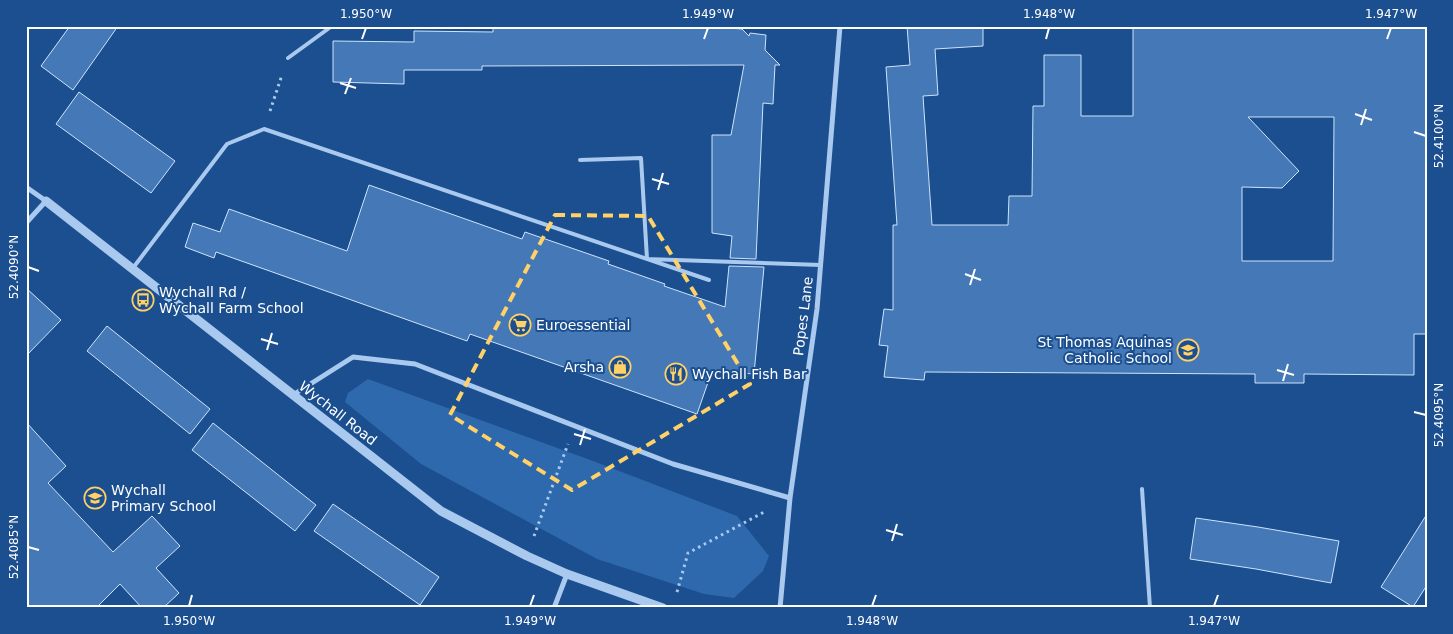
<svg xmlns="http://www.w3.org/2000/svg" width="1453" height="634" font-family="'DejaVu Sans',sans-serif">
<rect width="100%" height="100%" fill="#1b4f8f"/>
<path fill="#2e69ad" d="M368,379L593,461L737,516L769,556L763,571L734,598L704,594L597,559L421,464L345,402L348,393Z"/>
<path fill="#4478b7" stroke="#cfe3fa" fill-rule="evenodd" d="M70,26H118L73,90L41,66Z
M493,26H702L742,29L749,36L750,33L766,35L765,50L780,65H775L773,104L763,103L756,259L730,258L732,236L712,233V135H731L744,65L482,66V70H404V84L333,82V41L414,42V31L493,32Z
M907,26H983V46L935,49L938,95L923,96L932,225H1008L1009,196H1032L1033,106H1044V55H1081V116H1133V26H1427V334H1414V375L1304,374V383H1255V374L925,372L924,380L884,377L888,346L879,345L884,309L893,310V225H897L886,67L910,65ZM1248,117H1334L1333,261H1242V187L1282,188L1299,171Z
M79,92L175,161L151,193L56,124Z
M369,185L522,239L525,232L609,261L608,264L665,284L664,286L725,307L729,266L764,267L754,374L712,371L697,414L470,334L467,341L216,252L214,258L185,247L193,223L220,232L229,209L347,251Z
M26,288L61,320L26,356Z
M107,326L210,409L190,434L87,351Z
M26,422L66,466L48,483L113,552L152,516L180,546L156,568L179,593L163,608H142L120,584L96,608H26Z
M213,423L316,505L295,531L192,450Z
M333,504L439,577L420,605L314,531Z
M1427,514V585L1413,607L1381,587Z
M1196,518L1258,527L1339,541L1331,583L1256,569L1190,559Z"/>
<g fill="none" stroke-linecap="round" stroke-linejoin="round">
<path stroke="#a9c9ee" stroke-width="3" stroke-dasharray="2.5 4" stroke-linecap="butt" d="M270,111L282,75
M534,536L568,444
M677,592L688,553L766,511"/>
<path stroke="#a9c9ee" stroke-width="4" d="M288,58L332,26
M580,160L641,158L647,259L821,265
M133,268L227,144L264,129L709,280
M1142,489L1150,608"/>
<path stroke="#a9c9ee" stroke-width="5" d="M26,187L46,201L26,223
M293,395L353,357L415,364L673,464L790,498
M554,608L567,574
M780,608L790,498L817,309L840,26"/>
<path stroke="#a9c9ee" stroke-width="9" d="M46,201L441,511L527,556L567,574L663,608"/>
</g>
<path fill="none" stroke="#ffd166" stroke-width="4" stroke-dasharray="10 6" stroke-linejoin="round" d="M555,215L648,216L750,384L572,490L450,415Z"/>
<path fill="none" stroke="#fff" stroke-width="2" d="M362,39L366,28M704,39L708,28M1046,39L1049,28M1387,39L1391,28M340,83L356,88M345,94L351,78M1355,114L1372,120M1361,125L1366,109M1414,132L1426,136M652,179L669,184M658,190L663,173M28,267L39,271M965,274L981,280M970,285L975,269M261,339L278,344M267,350L272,333M1277,370L1294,375M1283,381L1288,364M1414,412L1426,415M574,434L591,439M580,445L585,429M886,530L903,535M892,541L897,524M28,547L39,550M189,606L192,595M530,606L534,595M872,606L876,595M1214,606L1218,595"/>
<defs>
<g id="bus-ring" transform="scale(1.125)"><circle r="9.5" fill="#1b4f8f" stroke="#ffd166" stroke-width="1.5"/><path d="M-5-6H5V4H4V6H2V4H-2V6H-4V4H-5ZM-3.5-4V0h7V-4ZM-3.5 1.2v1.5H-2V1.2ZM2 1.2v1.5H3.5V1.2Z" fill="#ffd166"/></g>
<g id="supermarket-ring" transform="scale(1.125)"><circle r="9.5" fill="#1b4f8f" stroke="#ffd166" stroke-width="1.5"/><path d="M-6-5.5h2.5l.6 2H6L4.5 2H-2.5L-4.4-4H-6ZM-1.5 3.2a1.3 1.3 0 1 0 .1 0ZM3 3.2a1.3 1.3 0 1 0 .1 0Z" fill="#ffd166"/></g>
<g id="school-ring" transform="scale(1.125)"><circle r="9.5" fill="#1b4f8f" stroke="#ffd166" stroke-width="1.5"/><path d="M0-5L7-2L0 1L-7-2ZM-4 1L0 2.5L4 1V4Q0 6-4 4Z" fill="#ffd166"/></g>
<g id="shop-ring" transform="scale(1.125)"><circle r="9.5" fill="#1b4f8f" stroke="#ffd166" stroke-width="1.5"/><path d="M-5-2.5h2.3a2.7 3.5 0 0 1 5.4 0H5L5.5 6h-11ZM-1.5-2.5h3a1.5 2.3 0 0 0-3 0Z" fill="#ffd166"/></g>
<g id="restaurant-ring" transform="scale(1.125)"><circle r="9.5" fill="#1b4f8f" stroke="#ffd166" stroke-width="1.5"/><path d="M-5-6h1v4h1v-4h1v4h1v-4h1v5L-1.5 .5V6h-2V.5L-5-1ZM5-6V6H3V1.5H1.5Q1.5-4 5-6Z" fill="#ffd166"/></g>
</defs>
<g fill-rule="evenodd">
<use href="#bus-ring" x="143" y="300"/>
<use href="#supermarket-ring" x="520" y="325"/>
<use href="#school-ring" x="1188" y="350"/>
<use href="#shop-ring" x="620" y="367"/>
<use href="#restaurant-ring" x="676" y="374"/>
<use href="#school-ring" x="95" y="498"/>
</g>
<g text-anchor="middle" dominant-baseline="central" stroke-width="4" stroke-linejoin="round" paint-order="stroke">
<g font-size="14" fill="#fff" stroke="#1b4f8f" text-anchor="start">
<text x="159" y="292">Wychall Rd /<tspan x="159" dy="16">Wychall Farm School</tspan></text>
<text x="536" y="325">Euroessential</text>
<text x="1172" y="342" text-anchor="end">St Thomas Aquinas<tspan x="1172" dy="16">Catholic School</tspan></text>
<text x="604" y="367" text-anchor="end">Arsha</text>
<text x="692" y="374">Wychall Fish Bar</text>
<text x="111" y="490">Wychall<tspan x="111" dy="16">Primary School</tspan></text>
</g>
<g font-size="14" fill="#fff" stroke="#1b4f8f">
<text transform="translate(803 316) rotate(-83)">Popes Lane</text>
<text transform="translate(338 413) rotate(38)">Wychall Road</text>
</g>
</g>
<rect width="1453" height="634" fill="none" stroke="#1b4f8f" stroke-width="55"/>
<rect x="28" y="28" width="1398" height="578" fill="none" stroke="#fff" stroke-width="2"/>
<g font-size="12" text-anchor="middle" fill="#fff">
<text x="366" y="18">1.950°W</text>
<text x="708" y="18">1.949°W</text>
<text x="1049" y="18">1.948°W</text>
<text x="1391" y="18">1.947°W</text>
<text transform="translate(1439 136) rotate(-90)" y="4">52.4100°N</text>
<text transform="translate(14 267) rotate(-90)" y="4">52.4090°N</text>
<text transform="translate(1439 415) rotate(-90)" y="4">52.4095°N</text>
<text transform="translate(14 547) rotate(-90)" y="4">52.4085°N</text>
<text x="189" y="625">1.950°W</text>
<text x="530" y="625">1.949°W</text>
<text x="872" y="625">1.948°W</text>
<text x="1214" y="625">1.947°W</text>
</g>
</svg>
